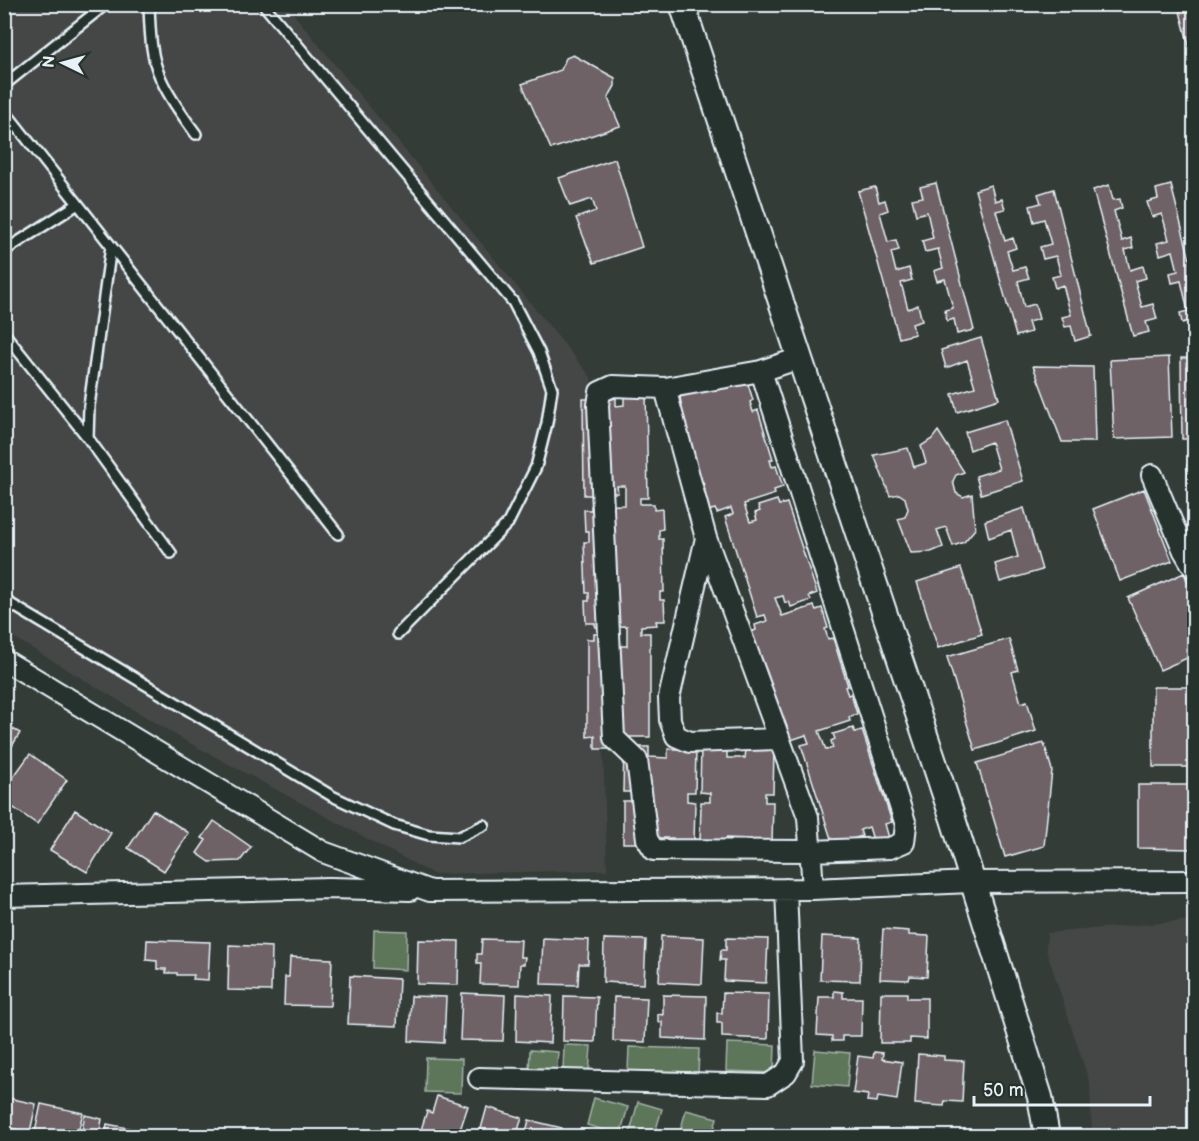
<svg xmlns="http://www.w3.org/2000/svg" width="1199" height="1141" font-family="'Balsamiq Sans',sans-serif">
<rect width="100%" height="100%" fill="#343c38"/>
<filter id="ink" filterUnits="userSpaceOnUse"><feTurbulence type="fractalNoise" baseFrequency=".0167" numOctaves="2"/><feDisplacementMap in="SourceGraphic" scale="12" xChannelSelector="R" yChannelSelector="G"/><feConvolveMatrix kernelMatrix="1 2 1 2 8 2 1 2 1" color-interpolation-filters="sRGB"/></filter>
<g filter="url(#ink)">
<path fill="#454746" d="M4,5H286L591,377L607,870L433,874L184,740L5,632Z
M1194,920V1136H1092L1090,1084L1046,949L1047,933Z"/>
<path fill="#5d7458" stroke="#a2b2a8" stroke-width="1.5" d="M374,930L407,931L406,970L373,968Z
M727,1043L775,1045L774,1073L726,1071Z
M564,1045L591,1046L589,1074L563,1073Z
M629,1047L699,1049L698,1075L628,1072Z
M530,1050L558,1052L556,1074L529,1072Z
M815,1050L850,1053L847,1087L812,1084Z
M426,1058L462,1059L461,1093L425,1092Z
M594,1098L628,1107L620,1135L587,1125Z
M638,1102L662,1109L654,1136H629Z
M686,1110L717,1118L712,1136H679Z"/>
<path fill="#6e6266" stroke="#e8f1f8" stroke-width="1.5" d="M1178,4H1193L1194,10V65Z
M573,55L615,78V86L608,98L620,126L551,149L522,84L561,70L566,58Z
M1194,157V184L1188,159Z
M615,159L642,247L594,263L576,218L596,211L592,199L570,206L559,178Z
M936,183L974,330L957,334L954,319L947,321L945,310L953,308L945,279L937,281L934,271L943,268L938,249L925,252L922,241L933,238L927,212L916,215L912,199L923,197L920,187Z
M991,185L995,201L1002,199L1005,209L996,211L1005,241L1013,238L1016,248L1007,251L1013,270L1025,267L1029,278L1018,281L1024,307L1035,304L1039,319L1028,322L1031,332L1016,336L975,190Z
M1109,185L1113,200L1120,199L1122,208L1114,211L1122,241L1131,238L1133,248L1125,250L1130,270L1143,266L1146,278L1135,281L1142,307L1153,304L1157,319L1146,322L1149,332L1133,336L1093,190Z
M1171,185L1194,276V336H1192L1189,321L1182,323L1180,313L1188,311L1181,281L1172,283L1170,273L1178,271L1173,251L1160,255L1157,243L1169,240L1162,214L1152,217L1147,202L1158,199L1156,189Z
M875,187L879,202L885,200L888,210L880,213L888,242L896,240L899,250L891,252L896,272L909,268L912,280L901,283L908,309L918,305L922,321L912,324L915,334L899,338L858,191Z
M1054,189L1091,336L1075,341L1071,326L1065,327L1062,317L1071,315L1063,285L1055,288L1052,277L1061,275L1056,256L1043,259L1040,247L1051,244L1044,219L1034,222L1030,206L1041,203L1038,194Z
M981,338L999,399L957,412L952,394L975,387L967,360L946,368L941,350Z
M1169,357L1172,437L1114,439L1110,360Z
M1181,358H1194V439H1182Z
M1033,366L1093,367L1095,442H1062Z
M740,378L747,381L753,400L750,402L753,412L758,410L773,459L770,460L772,467L776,466L783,487L774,490L775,494L744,504L750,522L757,520L755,513L760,511L758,506L777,500L779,505L787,503L817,593L809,596L811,600L791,607L789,601L785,603L783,596L775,598L782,616L814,606L816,610L822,608L828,628L825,629L828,639L833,638L848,686L845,687L848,695L851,694L857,714L849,717L850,721L819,731L826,750L833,748L831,741L835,739L833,734L853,728L855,732L862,730L892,822L885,824L889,838L874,843L869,827L860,830L862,836L833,845L801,745L809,743L806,735L791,740L790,736L783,738L758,661L761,660L758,651L754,652L748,633L756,630L755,625L767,621L765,615L757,617L725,517L733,514L731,508L717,513L715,509L708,511L701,491L705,490L703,482L698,483L673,405L681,403L680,397Z
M624,386L646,393L648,498H640V504H654V510L662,509L663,529L659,530V539H663L664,592H660V600H664L665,621H656L657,625L641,626V633H650V737H622L613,749H595V736L587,737V639H594V634L615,633V639H619L620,646H627V626L595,627V623H586L585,601H589V593H586L584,542H589V531H585L584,510H591V506L625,505V486H617L618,493H613V499L593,500V495H584L583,399H591L612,393V399L616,398V406L624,405Z
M1005,420L1023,481L981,494L976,476L999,469L991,442L970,450L965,432Z
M938,431L964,472L956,475L953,481L956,493L963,497L972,494L975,529L964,542L953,546L946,527L937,530L943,547L931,552L911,553L898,519L905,517L908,509L905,498L899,494L890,496L874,455L908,448L914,467L926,463L921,446L932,439Z
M1194,464V531L1187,465Z
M1144,489L1172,561L1120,581L1093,509Z
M1024,508L1042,570L1000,582L995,564L1018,557L1011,530L989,538L985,521Z
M961,568L982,634L938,648L917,582Z
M1184,573L1194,598V655L1160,670L1128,598Z
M1009,639L1018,670L1012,672L1021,703L1027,701L1036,731L975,750L947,657Z
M1153,687H1194V767H1153Z
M4,724L20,733L4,759Z
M1044,743L1052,770L1044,846L1005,857L977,763Z
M624,747H649V757L668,758V749H696L695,792H687V801L695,802L694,843H673V838H648V843H623V801H632V792H623Z
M701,748H727V758H745L746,749L774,750L773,793H765V802H773L772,844H750L751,839L726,838V844H700L701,802H710V793L700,792Z
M30,754L67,780L37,824L4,801V790Z
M1138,785H1194V849L1138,848Z
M75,810L111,833L87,872L50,850Z
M153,810L189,833L164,871L128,848Z
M214,821L251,847L240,861L210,862L197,853L206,840L202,838Z
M883,929L909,931V935L929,936L927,977L910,976L909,980L880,979Z
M661,936L704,938L702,984L659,982Z
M822,936L861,938L860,981L820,980Z
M543,938L589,940L588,964H579L578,985L541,984Z
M726,938L768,939L766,983L724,981L725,960H720L721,950H726Z
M482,939L521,940L520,957H525L524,964H520L519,985L480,984L481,963H477V954H481Z
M604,939L646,940L644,984L603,982Z
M147,940L210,942L208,980L193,979L194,975H177V973H166V969H157V961L146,960Z
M418,940L459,941L458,985L417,984Z
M229,945L272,947L271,991L228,990Z
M290,957L332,959L330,1006L284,1005L285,977H289Z
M350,976L399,979L397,1026L348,1024Z
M834,991L843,992V998H862L861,1036H842V1041H832V1036L817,1035L819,997H834Z
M462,993L505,995L503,1041L460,1040Z
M723,993L769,994L768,1039L722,1037V1023H717V1013H722Z
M881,993H907V998H927V1039L910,1038V1043H880Z
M517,994L552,996L550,1043L516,1041Z
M663,995L706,996L705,1040L662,1038V1022H658V1014L663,1015Z
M411,996L446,997L444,1043L409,1041Z
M564,996L597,997L595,1042L563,1041Z
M614,997L647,998L645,1042L613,1041Z
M874,1052L883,1053L882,1059L902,1062L897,1100L878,1097L877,1102L867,1101L868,1095L853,1093L858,1056L873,1058Z
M918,1054L944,1056V1060L964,1061L962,1102L945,1101L944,1106L915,1104Z
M437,1096L468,1106L458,1136H419L427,1111L432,1113Z
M4,1097L36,1104L30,1132L4,1127Z
M41,1104L83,1113L77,1136H55L35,1132Z
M487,1107L522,1118L516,1136H479Z
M85,1115L102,1119L99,1136H81Z
M529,1120L562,1128L560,1136H525Z
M107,1124L133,1129L132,1136H105Z
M138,1129L162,1135V1136H136Z
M580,1129L605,1136H578Z"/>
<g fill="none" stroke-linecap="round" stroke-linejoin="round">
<g stroke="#e8f1f8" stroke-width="14">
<path id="service" d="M149,4C150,29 150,56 161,79C170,99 183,116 196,134
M263,4L513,302L539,352L552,389L547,423L536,467L508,523L398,634
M4,85L106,4
M4,110L338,534
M111,246L89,406L88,438L171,553
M4,251L78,204
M4,333L88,438
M4,600L332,796L394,825L429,835L459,837L484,825"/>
</g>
<g stroke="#e8f1f8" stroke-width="24">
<path id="minor" d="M761,371L800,358
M665,388L613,386L600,392L598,405L614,738L637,760L647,839L654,850L811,851L890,848L904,842L906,825L761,371L665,388L706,538
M1152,475L1184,551L1194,568
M4,660L323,852L430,891L813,889L971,882L1194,881
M778,739L690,742L676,736L670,720L669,698L706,538L808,817L813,889
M4,896L329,888L410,890
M479,1078L768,1085L786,1073L793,1061L786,889"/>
</g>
<g stroke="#e8f1f8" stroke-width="28">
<path id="tertiary" d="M682,4L953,819L1040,1097L1047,1136"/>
</g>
<use href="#service" stroke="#26332d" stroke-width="9"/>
<use href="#minor" stroke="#26332d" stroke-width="20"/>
<use href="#tertiary" stroke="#26332d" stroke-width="24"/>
</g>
</g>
<rect width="1199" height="1141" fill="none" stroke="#26332d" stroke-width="24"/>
<rect x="12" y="12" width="1175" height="1117" fill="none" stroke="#e8f1f8" stroke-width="2" filter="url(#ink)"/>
<g transform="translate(63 63) rotate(275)" stroke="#26332d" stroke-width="4.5" paint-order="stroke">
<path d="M0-4.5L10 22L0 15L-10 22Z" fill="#e8f1f8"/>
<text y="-9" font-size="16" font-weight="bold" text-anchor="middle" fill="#e8f1f8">N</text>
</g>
<path d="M974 1096v9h176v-9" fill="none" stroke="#e8f1f8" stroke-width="3"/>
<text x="983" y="1096" font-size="18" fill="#e8f1f8" stroke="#26332d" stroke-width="4.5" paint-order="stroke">50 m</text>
</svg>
